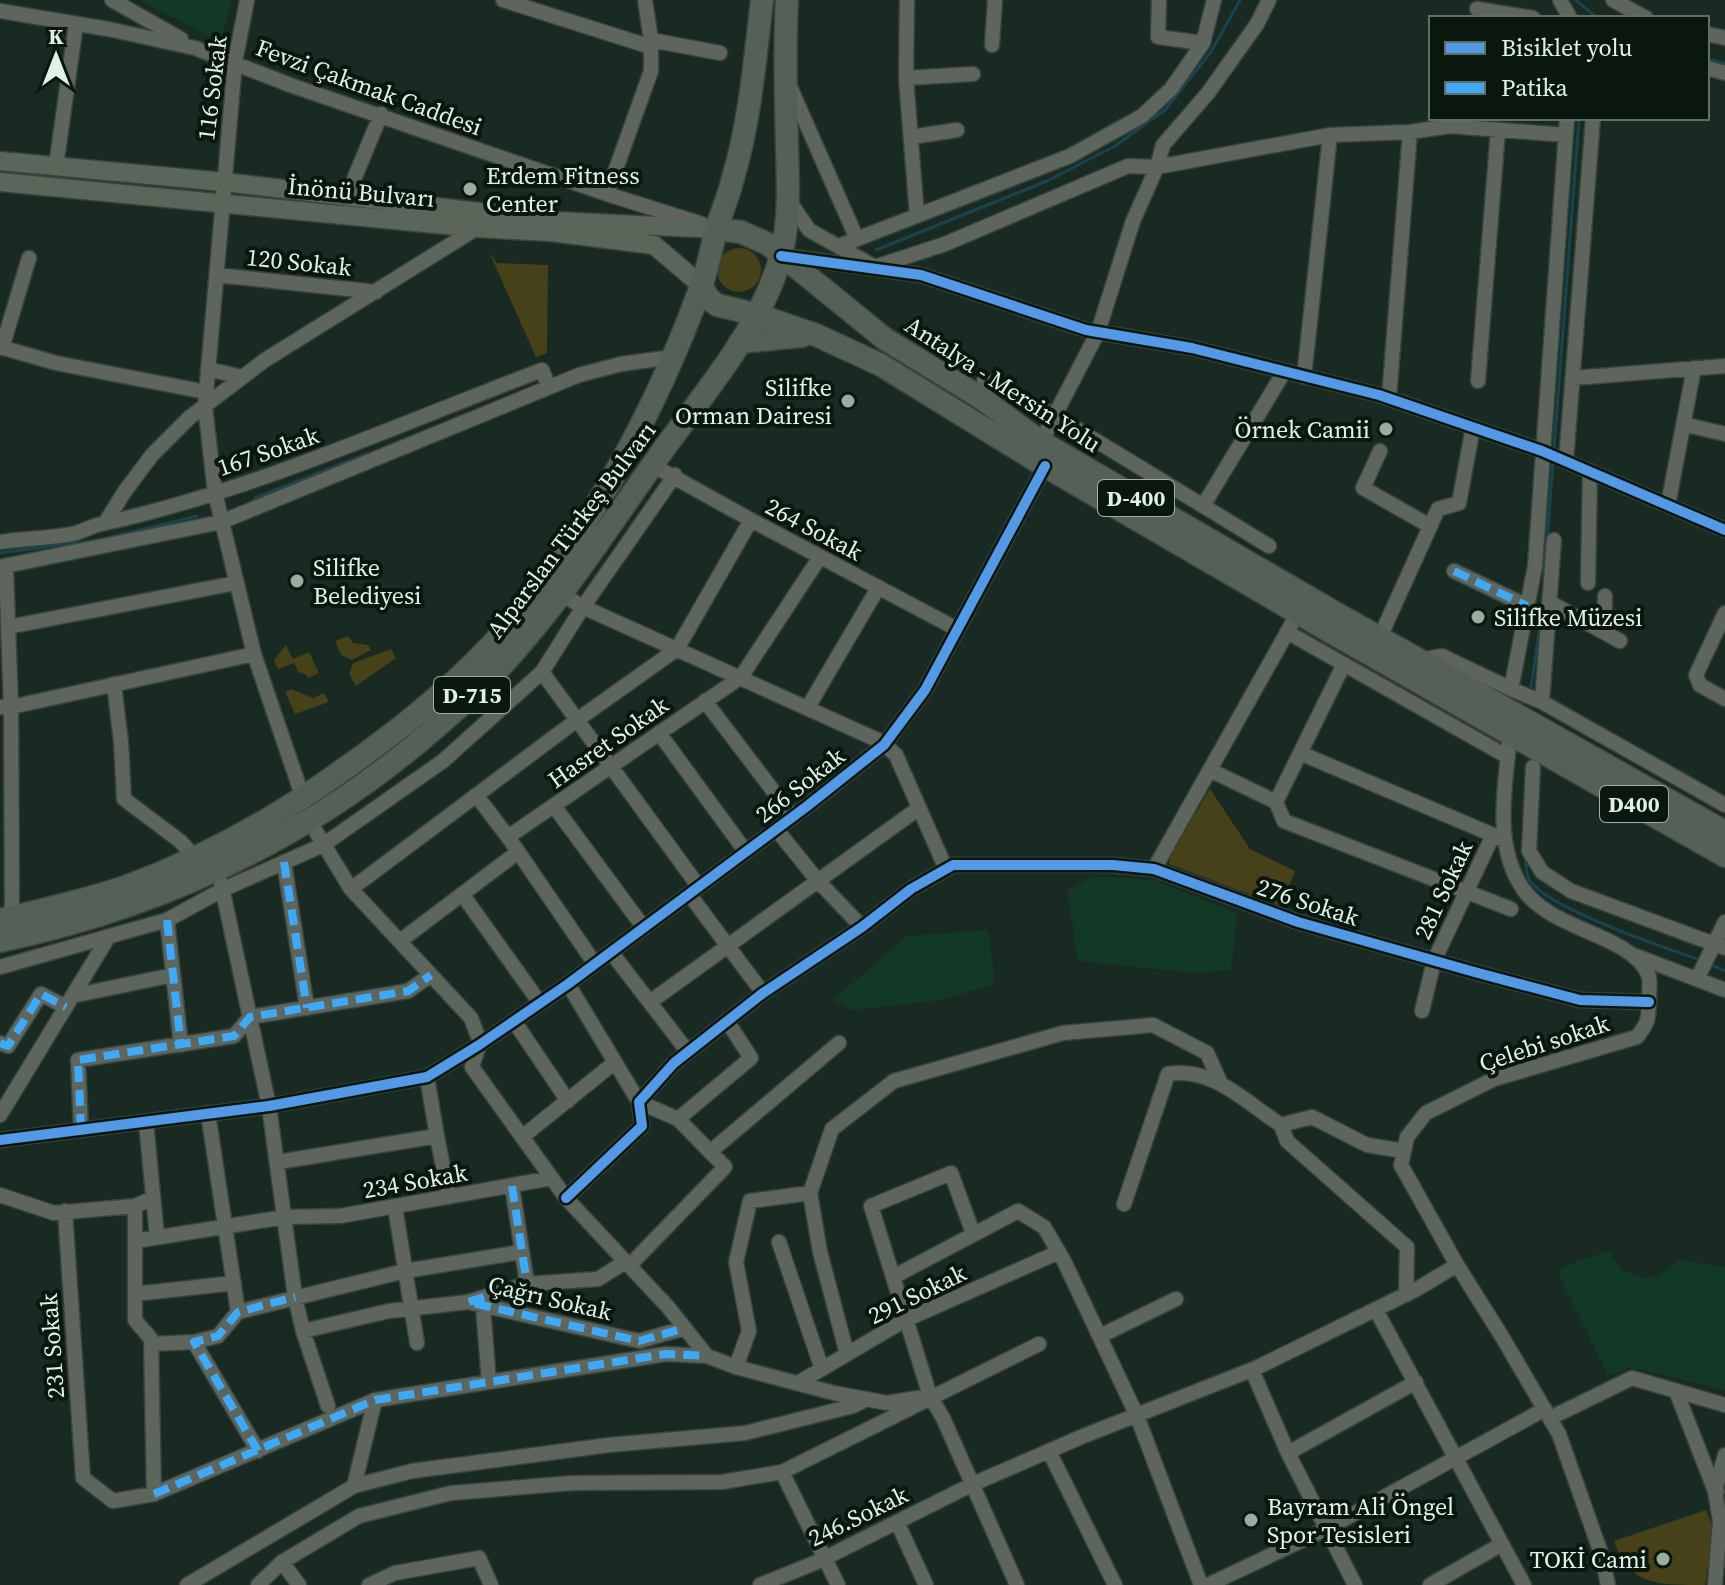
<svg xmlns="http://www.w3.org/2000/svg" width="1725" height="1585" font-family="'Source Serif 4',serif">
<rect width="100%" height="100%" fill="#192a22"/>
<path fill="#123926" d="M139,0H232L221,42Z
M1092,876L1154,880L1237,913L1231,970L1195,973L1078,961L1067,891Z
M988,930L995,984L941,1000L881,1007L851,1010L833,1000L907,936Z
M1609,1251L1621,1270L1642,1278L1660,1275L1678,1260L1725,1267V1390L1642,1370L1628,1368L1608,1376L1557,1271L1580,1260Z"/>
<path fill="#464118" d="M717 270a22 22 0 1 1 44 0a22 22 0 1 1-44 0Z
M489,252L497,263L548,265L547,353L536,357Z
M348,636L353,643L368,645L371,650L352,660L341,655L335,641Z
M286,645L293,659L309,652L319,673L308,678L305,674L298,672L294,663L278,669L274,660Z
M391,649L396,658L356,686L349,674L353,663Z
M291,689L313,698L324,693L329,702L295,714L285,692Z
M1210,789L1250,849L1295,871L1281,906L1169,864L1171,854Z
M1706,1510L1714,1530L1705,1585C1656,1585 1629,1585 1614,1541Z"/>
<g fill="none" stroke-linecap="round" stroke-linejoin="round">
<path stroke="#174450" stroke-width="3" d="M1576,0L1597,18
M1707,59L1725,63
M876,250L1047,181L1115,146L1165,110L1211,52L1240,0
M1554,449L1579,118
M255,498L366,454
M107,538L197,516
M1547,541L1553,461
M0,553L99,540
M1531,688L1542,612
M1525,857C1526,865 1526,875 1530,881C1551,910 1664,947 1702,961
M1709,964L1725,971"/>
<g stroke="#37443e" stroke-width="17">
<path id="minor" d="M112,0L181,39
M247,0L235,62L205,406L215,493L254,654L303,798
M503,0L651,47
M907,0L906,78L917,216
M1159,0L1158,37L1203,43
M1560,0L1570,18
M1613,0L1646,18
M1477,9L1533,18
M0,11L108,29L195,48L290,85L607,194L702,224
M1707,34L1725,38
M651,40L720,53
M992,45L995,0
M1707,68L1725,73
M906,78L973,74
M791,89L857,239
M1567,118L1535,566L1511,689L1542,702L1725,805
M911,137L957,130
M56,166L76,24
M607,194L651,71V40L645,0
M347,196L381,114
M788,199L809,230L875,267L945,244L1128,166L1157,167L1330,135L1410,132L1450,126L1565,135
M839,246L1070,156L1142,116L1171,89L1203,43L1214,0
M785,256L921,275L1086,330L1192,348L1379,395L1542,451L1725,530
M217,275L376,292
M0,347L56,363L206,392
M2,348L29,258
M208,369L242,377
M1304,377L1330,135
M1573,378L1725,366
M984,381L1054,415L1269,546
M1478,381L1498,130
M1389,398L1410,132
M1683,424L1725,434
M1041,442L1098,332L1133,221L1157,167L1163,145L1208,93L1257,24L1269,0
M1380,451L1363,488L1430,526
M1566,461L1593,118
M652,465L751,520L957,629
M1668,505L1694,368
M1203,506L1284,372
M105,523L125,491L152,455L190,417L265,360L477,228
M0,542C24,539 49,538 72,534C82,532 91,526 101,524C253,491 396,425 542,370L549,387
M0,567L221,522L579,375L621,364L673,357
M6,567L11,707L12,917
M1454,571L1527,606
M1588,583L1590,471
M561,594L583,607L882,742L896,755L946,869
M1549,602L1620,641
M1725,613L1696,675L1700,685L1725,699
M1385,626L1438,509L1459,503L1473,427
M8,627L236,583
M1287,632L1508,757
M1604,632L1605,596
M1421,660L1442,656L1511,689
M542,672L699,887
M114,684L121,742L124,799L180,841L196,858
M705,701L793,817
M1542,702L1554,540
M0,707H11L254,654
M808,707L878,588
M659,733L746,852
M1510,733C1506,785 1492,843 1523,889C1552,931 1630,934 1648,974C1651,980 1649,990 1649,998C1648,1019 1650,1020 1637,1037L1494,1079L1426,1113L1407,1137L1401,1165L1457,1265L1501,1335L1559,1434L1602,1556L1608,1585
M1300,753L1505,840
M1533,767L1529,851L1542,872L1571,891L1725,948
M1210,770L1276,802L1284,821L1511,909
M476,795L508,837
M1276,802L1344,664
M554,806L644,928
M310,822L351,889L471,1018L480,1042L472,1067L566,1198L668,1307L707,1356L736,1367L834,1393L887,1403L930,1396L943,1418L1017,1585
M776,829L818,881L862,927
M284,862L307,1008
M1154,869L1298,613
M221,883L269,1106L295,1297L303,1331L328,1406
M351,889L577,720L677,649L751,520
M462,894L540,1003
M689,894L763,993
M167,920L181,1045
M400,941L518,852
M611,952L688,1052
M1636,956L1725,990
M595,964L508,837L741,677L820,557
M0,967L167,920L224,889L323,845L443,761L542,672L583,607L675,475
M1697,979L1725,922
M568,984L639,1102L678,1119L725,1167L629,1266
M72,996L173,975
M650,1002L919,808
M1422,1011L1434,961L1493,835
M514,1021L568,1101
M0,1043L8,1046L41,994L66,1007
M208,1113L238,1312
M0,1115L109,936
M678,1119L751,1058L727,1021
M146,1122L157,1237
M81,1130L78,1060L234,1036L250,1017L408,991L431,975
M437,1136L449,1197
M522,1137L614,1063
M0,1140L269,1106L427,1077L479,1045L568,984L806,807L884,745L925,690L1045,466
M1404,1151L1367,1145L1312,1117L1281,1125L1287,1141L1407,1247L1406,1295
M710,1152L839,1043
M278,1162L437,1136L427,1077
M512,1186L527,1284L468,1302L639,1341L685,1328
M0,1195L54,1213L135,1206L153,1198
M566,1198L642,1126L639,1102L674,1063L763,993L862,927L911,889L953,865H1113L1154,869L1298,922L1478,973L1580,1000L1649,1002
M1124,1204L1168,1074C1214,1067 1245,1102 1281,1125
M135,1206V1320L151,1339L154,1494
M395,1207L417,1343
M65,1211L83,1478L113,1501L154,1494L375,1400L666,1354L707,1356
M135,1241L285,1217L340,1216L552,1178
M779,1242L822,1369
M893,1277L1018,1211L1044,1227L1064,1261L1137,1416L1201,1585
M527,1284L598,1279L625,1262
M135,1294L234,1283
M483,1306L489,1382
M1376,1310L1524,1585
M303,1331L389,1311L468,1302
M1100,1336L1176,1299
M151,1344L194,1342
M847,1354L820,1252L810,1193L832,1129L894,1081L1063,1033L1153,1025L1207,1053L1221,1084
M736,1367L749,1331L736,1262L750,1201L810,1193
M1252,1370L1288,1453L1355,1585
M798,1383L905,1320L1059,1252
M1676,1391L1715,1491L1720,1521L1715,1585
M930,1396L871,1206L951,1173L973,1233
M1550,1418L1632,1378L1725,1405
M258,1451L194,1342L218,1336L238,1312L405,1271L521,1252
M1049,1451L1115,1585
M1288,1453L1416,1382
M782,1472L838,1585
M354,1486L412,1471L609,1445L745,1433L853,1406L867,1399
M1717,1491H1715L1725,1455
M897,1522L926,1585
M282,1562L299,1585
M187,1585L354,1486L375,1400
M258,1585L282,1562L359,1516L451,1493L573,1483L722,1482L782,1472L1039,1344
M369,1585L395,1573L479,1558L491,1585
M760,1585L817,1562L973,1484L1081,1437L1256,1368L1417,1289L1457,1265
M1208,1585L1326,1529L1545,1409
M1430,1585L1502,1544"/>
</g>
<g stroke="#37443e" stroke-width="21">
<path id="major" d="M0,161L224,182L556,221L717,229
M0,182L477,228L551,232L654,245L702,286"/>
</g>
<g stroke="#37443e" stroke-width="25">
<path id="highway" d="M717,229L741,232L768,244L885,339L981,398L1041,442L1332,611L1725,832
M702,286L708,298L717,305L758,315L816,335L881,365L1045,466L1329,631L1725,856
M740,342L802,336
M0,920C42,910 84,901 125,887C202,859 273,820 340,772C399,731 458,684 506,629C589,534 657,408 700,289C708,269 711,248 717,227C722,211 729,195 733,178C750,121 755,59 762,0
M0,941C162,907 310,837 435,728C458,708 483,687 503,664C561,601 607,529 656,460C699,399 763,327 781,255C790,220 788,183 787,148C786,99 784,49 787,0"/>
</g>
<use href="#minor" stroke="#5e655c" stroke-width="14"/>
<use href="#major" stroke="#5a665a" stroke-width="18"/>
<use href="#highway" stroke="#556156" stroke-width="22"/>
<path stroke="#3fa9f5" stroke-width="8" stroke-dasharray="16 8" stroke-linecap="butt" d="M1454,571L1527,606
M284,862L307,1008
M167,920L181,1045
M0,1043L8,1046L41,994L66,1007
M81,1130L78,1060L234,1036L250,1017L408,991L431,975
M512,1186L527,1284L468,1302L639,1341L685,1328
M258,1451L194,1342L218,1336L238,1312L295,1297
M154,1494L375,1400L666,1354L707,1356"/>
<g stroke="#09170f" stroke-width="15">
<path id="cycleway" d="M781,256L921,275L1086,330L1192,348L1379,395L1542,451L1725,530
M0,1140L269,1106L427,1077L479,1045L568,984L806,807L884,745L925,690L1045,466
M566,1198L642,1126L639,1102L674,1063L763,993L862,927L911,889L953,865H1113L1154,869L1298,922L1478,973L1580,1000L1649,1002"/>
</g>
<use href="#cycleway" stroke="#5399e6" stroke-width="10"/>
</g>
<g fill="#9aaca2" stroke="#09170f" stroke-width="3">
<circle cx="470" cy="189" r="8"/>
<circle cx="848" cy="401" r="8"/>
<circle cx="1386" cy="429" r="8"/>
<circle cx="297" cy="581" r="8"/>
<circle cx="1478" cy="617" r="8"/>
<circle cx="1251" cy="1520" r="8"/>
<circle cx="1663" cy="1559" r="8"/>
</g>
<g text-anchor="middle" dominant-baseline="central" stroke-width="8" stroke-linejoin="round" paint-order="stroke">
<g fill="#09170f" stroke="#a0b0a6" stroke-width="2">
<rect x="1098" y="480" width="76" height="36" rx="6"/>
<rect x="434" y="677" width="76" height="36" rx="6"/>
<rect x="1600" y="786" width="68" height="36" rx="6"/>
</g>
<g font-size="22" font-weight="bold" fill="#e0f2e7">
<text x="1136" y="498">D-400</text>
<text x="472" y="695">D-715</text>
<text x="1634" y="804">D400</text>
</g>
<g font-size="24" fill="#e0f2e7" stroke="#09170f">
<text transform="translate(369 87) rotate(20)">Fevzi Çakmak Caddesi</text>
<text transform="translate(212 88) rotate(-83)">116 Sokak</text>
<text transform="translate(361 192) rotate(5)">İnönü Bulvarı</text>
<text transform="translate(299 262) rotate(6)">120 Sokak</text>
<text transform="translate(1003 384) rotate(33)">Antalya - Mersin Yolu</text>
<text transform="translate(268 451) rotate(-19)">167 Sokak</text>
<text transform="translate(814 529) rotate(28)">264 Sokak</text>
<text transform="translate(571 530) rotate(-53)">Alparslan Türkeş Bulvarı</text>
<text transform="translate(608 742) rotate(-35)">Hasret Sokak</text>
<text transform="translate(800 785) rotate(-38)">266 Sokak</text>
<text transform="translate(1443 890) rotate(-65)">281 Sokak</text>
<text transform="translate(1308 902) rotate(18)">276 Sokak</text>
<text transform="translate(1544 1043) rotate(-18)">Çelebi sokak</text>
<text transform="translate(415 1181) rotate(-10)">234 Sokak</text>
<text transform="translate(917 1294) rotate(-26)">291 Sokak</text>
<text transform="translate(550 1298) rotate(13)">Çağrı Sokak</text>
<text transform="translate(52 1346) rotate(-94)">231 Sokak</text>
<text transform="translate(858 1516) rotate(-26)">246.Sokak</text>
</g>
<g font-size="24" fill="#e0f2e7" stroke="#09170f" text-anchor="start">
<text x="486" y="175">Erdem Fitness<tspan x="486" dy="28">Center</tspan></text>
<text x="832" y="387" text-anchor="end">Silifke<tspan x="832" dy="28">Orman Dairesi</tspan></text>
<text x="1370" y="429" text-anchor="end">Örnek Camii</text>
<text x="313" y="567">Silifke<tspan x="313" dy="28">Belediyesi</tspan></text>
<text x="1494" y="617">Silifke Müzesi</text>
<text x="1267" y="1506">Bayram Ali Öngel<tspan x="1267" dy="28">Spor Tesisleri</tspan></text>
<text x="1647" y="1559" text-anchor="end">TOKİ Cami</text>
</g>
</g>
<rect x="1429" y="16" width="280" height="104" fill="#09170f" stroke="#5f6f65" stroke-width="2"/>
<rect x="1445" y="42" width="40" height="12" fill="#5399e6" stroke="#5f6f65" stroke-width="2"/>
<text x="1501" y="56" font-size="24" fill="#e0f2e7">Bisiklet yolu</text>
<rect x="1445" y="82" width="40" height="12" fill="#3fa9f5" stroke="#5f6f65" stroke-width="2"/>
<text x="1501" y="96" font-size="24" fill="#e0f2e7">Patika</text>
<g transform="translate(56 56)" stroke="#09170f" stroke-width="6" paint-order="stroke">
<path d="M0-6L14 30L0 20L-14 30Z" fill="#e0f2e7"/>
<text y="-12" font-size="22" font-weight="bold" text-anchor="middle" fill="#e0f2e7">K</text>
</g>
</svg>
